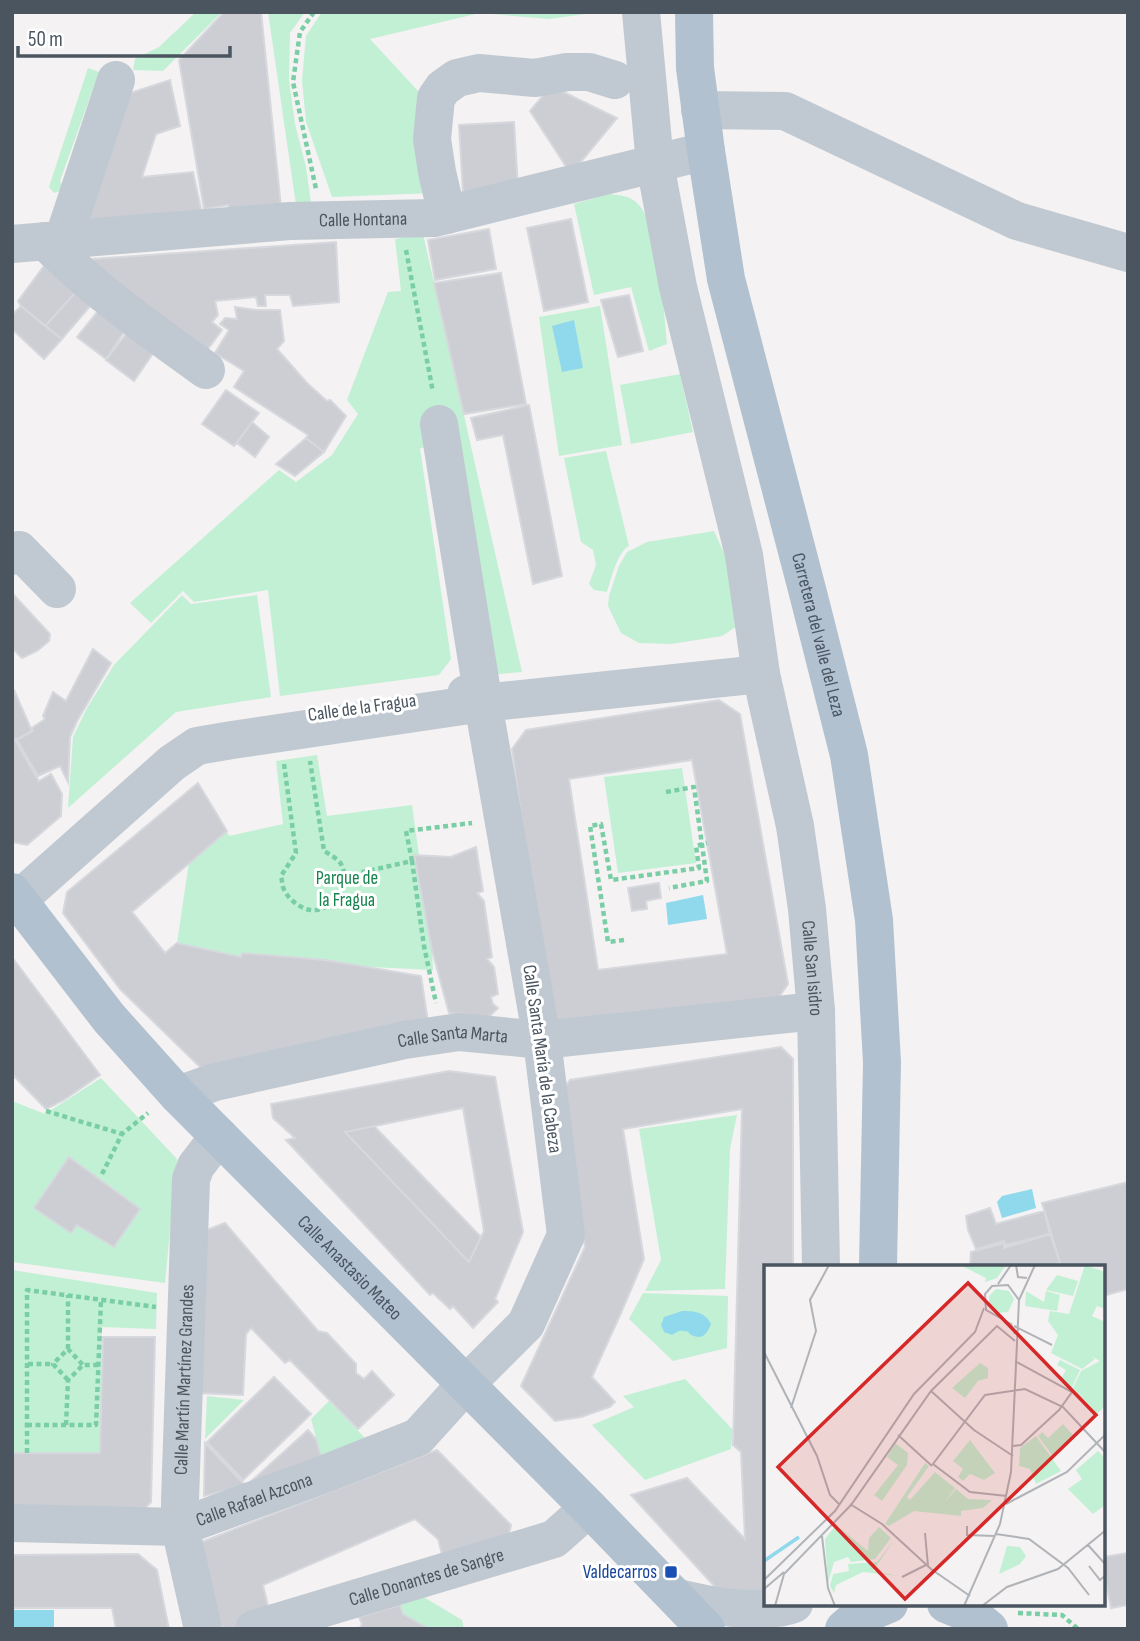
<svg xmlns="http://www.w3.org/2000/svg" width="1140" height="1641" font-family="'Sofia Sans Condensed',sans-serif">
<rect width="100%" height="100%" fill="#f4f2f2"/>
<path fill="#c2f0d4" d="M196,12H222L163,71L133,70L135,59L159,47Z
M268,12H305L290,33L289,80L295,124L306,167L311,203L296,205Z
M322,12H600L549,19L480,13L370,39L429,103L433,193L332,197L306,122L302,80L306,36Z
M88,68L99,72L60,181L62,185L60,191L54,193L49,187Z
M609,194C620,195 632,196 639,205C659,227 664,312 667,344L649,351L631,287L594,295L574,204Z
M423,234L522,672L489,675L447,445L420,448L451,659L439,675L280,696L268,590L194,602L183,591L151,623L130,603L279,470L296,482L332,455L358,414L347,400L388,292L401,291L395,239Z
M600,306L622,445L559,456L539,317Z
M680,374L693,432L631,444L620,385Z
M606,451L629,546C617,552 611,580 607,592L594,590L589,584L596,565L593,550L581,542L564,458Z
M714,531L733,573L737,626L722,636L671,644L639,643L621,633L608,606L609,596L619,566L627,552L647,542Z
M182,595L191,604L257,595L271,697L176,712L68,808L73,737L87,708L114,665Z
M317,755L327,816L412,805L432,950L433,970L371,967L310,959L242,953L241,957L177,943L189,862L227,831L229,836L283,824L276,761Z
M682,768L696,863L618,873L604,777Z
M101,1078L177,1159L165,1283L12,1262V1101L45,1114Z
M737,1115L730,1149L725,1289L645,1291L661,1260L639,1129Z
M12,1270L157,1293L156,1329L102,1327L100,1453H12Z
M643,1293L728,1296L727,1348L673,1361L629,1319Z
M685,1379L733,1430L731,1449L645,1480L592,1425L634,1407L623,1396Z
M207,1396L244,1400L205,1439Z
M329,1401L367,1440L323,1464L311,1419Z
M422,1596L462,1620L464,1629H429L403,1614L400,1605Z"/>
<path fill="#90d9ec" d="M574,320L583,368L562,372L552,326Z
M703,895L707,919L668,925L666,903Z
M1032,1189L1036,1208L1002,1218L997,1202L1002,1196Z
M682,1311C695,1311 705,1312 711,1324C708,1332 703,1340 694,1336C687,1334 691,1331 683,1331C678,1330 676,1333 672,1335L664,1332L661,1325L664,1317Z
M12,1610H54V1629H12Z"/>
<path fill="#ccced4" stroke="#d6d8dd" stroke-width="2" fill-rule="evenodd" d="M224,12H261L281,207L231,212L228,205L204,209L179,60Z
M170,80L180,126L156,134L142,177L193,172L203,218L89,229L78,214L118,97Z
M551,86L617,118L571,174L530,111Z
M514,122L518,188L463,192L459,125Z
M571,219L588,302L544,311L527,228Z
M489,229L496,269L435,280L428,240Z
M336,242L339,302L293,306L290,295H265L266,306H258L256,297L215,301L218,315L212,322L222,330L202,357L89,275L93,259Z
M44,266L76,292L45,326L21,306L18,301Z
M501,273L526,404L464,414L434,283Z
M76,292L92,304L62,339L45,326Z
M629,295L643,351L618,357L601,300Z
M21,306L62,339L44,359L12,329V315Z
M102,306L126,329L106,359L77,337Z
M235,307L256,310H280L284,341L277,349L307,383L327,401L330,400L346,416L324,452L306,438L308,435L234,387L244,371L215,353L229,330L220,324L225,318L237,319Z
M129,330L156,349L134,381L106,360Z
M226,390L259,413L234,446L202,424Z
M529,405L562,576L533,584L503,435L477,440L471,418Z
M252,422L269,437L255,457L237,443Z
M306,438L324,452L295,476L276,464Z
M12,593L50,634L49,641L37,651L22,658L12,648Z
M93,649L111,663L77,721L70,737L68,782L60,766L38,776L17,740L33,731L32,728L45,719L43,716L53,692L66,701Z
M14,690L32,731L15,740L39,781L51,774L62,794L61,816L27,845L12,842V691Z
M719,700L740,714L788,984L777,1000L563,1031L549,1020L512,749L526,730ZM692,760L727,954L598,970L569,779Z
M198,783L227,831L132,912L165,953L177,943L241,957L242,953L325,960L421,976L428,1022L205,1072L120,989L63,913L67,892Z
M476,847L483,891L477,893L484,901L492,957L487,959L494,967L498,994L491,997L493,1004L498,1008L486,1020L467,1014L449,1013L432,950L414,855L451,857Z
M659,883L661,898L646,901L647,909L632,911L628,888Z
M12,957L100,1075L64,1100L46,1109L12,1074Z
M781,1047L793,1059V1266H766V1596L726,1599L631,1495L687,1478L745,1539L741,1452L733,1445L742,1109L623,1129L644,1259L621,1313L592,1377L615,1402L610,1407L581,1417L555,1421L521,1386L585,1247L560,1094L570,1080Z
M449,1071L495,1077L523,1232L495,1299L498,1302L473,1328L453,1306L450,1309L433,1293L430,1295L286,1140L295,1138L273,1118L271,1104ZM463,1108L484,1231L469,1262L345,1132Z
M374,1126L481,1237L469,1262L345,1132Z
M69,1157L140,1209L114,1247L77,1225L71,1233L34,1208Z
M1128,1182V1289L1103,1296V1266H1061L1042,1203Z
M990,1208L996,1224L1044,1211L1050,1234L1006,1245L1004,1241L976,1249L968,1230L966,1216Z
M225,1223L318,1331L327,1333L356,1364V1373L364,1379L372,1371L394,1395L358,1429L290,1360L285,1363L251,1328L246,1334L243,1395L195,1393L199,1233Z
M1050,1234L1060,1263L1048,1266H970L971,1252L1004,1243V1248Z
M103,1337H155L151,1502L138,1516L12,1508V1453H100Z
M274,1377L311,1414L243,1480L207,1442Z
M308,1430L316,1439L323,1464L246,1486Z
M205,1443L246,1486L204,1496Z
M437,1450L511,1525L506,1548L445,1566L438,1539L415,1519L263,1585L271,1619L238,1629H225L207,1615L194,1545Z
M1128,1553V1605L1111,1608L1103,1566V1557Z
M138,1554L157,1570L169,1629H116L112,1608H12V1555Z
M400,1605L403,1614L429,1629H359L362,1624L359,1617Z"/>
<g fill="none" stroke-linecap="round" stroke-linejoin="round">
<path stroke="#7acea5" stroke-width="4.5" stroke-dasharray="5 3.5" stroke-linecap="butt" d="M314,12L300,32L293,82L316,189
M406,250L433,392
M284,764L296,853L281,876C282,880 282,883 283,887C287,899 303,912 316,910C335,908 351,881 341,864C338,859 329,854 324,851L310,761
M666,792L694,787L707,881L669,888
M412,861L406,831L472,823
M345,876L412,861L424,946L436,1003
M624,940L608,942L590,826L601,824L611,880L699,868L696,846L707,843
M46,1111L122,1134
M102,1174L122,1134L148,1113
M68,1349V1295
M28,1364H53
M68,1380L53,1364L68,1349L83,1365
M27,1425H96L101,1300
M66,1425L68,1380L83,1365H98
M27,1453V1290L156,1307
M1018,1613L1062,1615L1078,1629"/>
<g stroke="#c0c9d1" stroke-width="38">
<path id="s1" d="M641,12L655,164L678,287L744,555L761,674L795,826L807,909L816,1011L821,1266"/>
<path d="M700,110L785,111L1017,221L1128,253"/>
<path d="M447,215L437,172L432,139L436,98L443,88L457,78L479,73L535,78L567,72H589L615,80"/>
<path d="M63,240L116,80"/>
<path d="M45,241C94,290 150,330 206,370"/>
<path id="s2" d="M12,244L290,221L434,218L706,151"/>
<path d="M439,424L482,692"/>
<path d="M12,556L19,550L57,589"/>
<path d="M466,694L482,692L483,703L761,674"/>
<path id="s3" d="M178,1095L215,1082L405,1040L459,1032L542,1040L816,1011"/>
<path id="s4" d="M12,1523L180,1527L327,1473L418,1437L465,1385L526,1324L566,1235L542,1040L483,703L232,740L197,746L172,763L18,900"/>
<path d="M678,1598C708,1605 735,1611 767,1608C776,1608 785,1608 794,1604"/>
<path id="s5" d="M203,1629L180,1527V1500L191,1179L196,1166L219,1136"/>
<path id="s6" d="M254,1629L554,1539L589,1508"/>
</g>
<g stroke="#b2c1d0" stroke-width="38">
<path id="s7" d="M694,12L695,68L706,151L726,279L809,597L849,755L874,920L882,1062L878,1266"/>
<path id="s8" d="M12,892L109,1018L178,1095L589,1508L706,1629"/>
<path d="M946,1604L971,1614L989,1629"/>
<path d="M844,1629L858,1617L889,1604"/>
</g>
</g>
<rect fill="#1a4fb4" stroke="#fff" stroke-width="2.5" x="664" y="1565" width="14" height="14" rx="3.5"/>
<g text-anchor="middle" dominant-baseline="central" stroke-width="6" stroke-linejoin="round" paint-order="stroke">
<g font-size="19" fill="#4a5560" stroke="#fff">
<text stroke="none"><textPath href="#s2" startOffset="352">Calle Hontana</textPath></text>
<text stroke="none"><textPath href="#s7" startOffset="637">Carretera del valle del Leza</textPath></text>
<text transform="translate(362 708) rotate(-8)">Calle de la Fragua</text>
<text stroke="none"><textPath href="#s1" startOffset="973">Calle San Isidro</textPath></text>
<text stroke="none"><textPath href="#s3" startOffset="282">Calle Santa Marta</textPath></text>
<text transform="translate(542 1059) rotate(82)">Calle Santa María de la Cabeza</text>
<text stroke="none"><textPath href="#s8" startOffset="506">Calle Anastasio Mateo</textPath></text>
<text stroke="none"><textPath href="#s5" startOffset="252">Calle Martín Martínez Grandes</textPath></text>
<text stroke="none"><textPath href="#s4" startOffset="247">Calle Rafael Azcona</textPath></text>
<text stroke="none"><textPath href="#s6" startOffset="180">Calle Donantes de Sangre</textPath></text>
</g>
<g font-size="19" fill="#18834e" stroke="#fff">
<text x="347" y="878">Parque de<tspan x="347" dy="22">la Fragua</tspan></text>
</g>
<g font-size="19" fill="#164399" stroke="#fff" text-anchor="end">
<text x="657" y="1572">Valdecarros</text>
</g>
</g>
<g transform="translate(764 1265)">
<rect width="341" height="341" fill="#f4f2f2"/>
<path d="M196,0H242L233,13L221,17L222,13ZM321,0L341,7V44L333,41L328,51L341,57V141L333,149L309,123L317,106L336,96L327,91L331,94L318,104L287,88L294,70L284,56L286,46L305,49ZM293,10L314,16L309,31L282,25ZM232,24L245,26L250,34L244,47L233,48L225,41V31ZM262,26L280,37L282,26L296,30L293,46L261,41ZM296,95L316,105L307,124L297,114L302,105L293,100ZM216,98L224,103V113L214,116L201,133L188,123ZM299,159L309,170L288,190L274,171L278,167L284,173ZM272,171L297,206L272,219L266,204L255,201L256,183ZM206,175L231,208L220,215L206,209L199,216L194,212L199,204L189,196ZM131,178L144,188L143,200L118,236L110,230L134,200L123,192ZM334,186L341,193V240L329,249L304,224L318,214L312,205ZM161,198L165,201L143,232L146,235L171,207L191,223L181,237L192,224L204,234L228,235L219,243L197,246V251L150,246L125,261L121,259ZM72,260L104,286L105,273L115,262L127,273L111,294L87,297L84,292L70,297L64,318L61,274ZM130,275L109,306L135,311L99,307L72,320L70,328L66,321L69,309L85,306L84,299L113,297ZM243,281L256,282L262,291L256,299L235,309Z" fill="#c2f0d4"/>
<path fill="none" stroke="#90d9ec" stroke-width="3.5" d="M0,296L35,272"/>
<path fill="none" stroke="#b0b3b8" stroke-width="2" d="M252,0L254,12L263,13M234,19L247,0M255,35L271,0M250,61L288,80M0,87L53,191L66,230L76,240M167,126L210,165L249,191M27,143L52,66L46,35L65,0M134,170L168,201M249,181L257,180L295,145L308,127L251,96M243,231L206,227L169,199L221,130L261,124L299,142L342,188M86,239L118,259L167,304L206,331M242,239L303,207L342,169M203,261V270L231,271M161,268L164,301M232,269L265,274L304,303L325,330M58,271L64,323L71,341M324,280L342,300M325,301L336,315L342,310M138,312L162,300M0,315L71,246L150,129L211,67L220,43M0,324L20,307M11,341L20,309L87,240L167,126L233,61L251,76M200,341L236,259L247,207L255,35L244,20L228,21L221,29L222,45L247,59L251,69M218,341L243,322L294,304L342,265"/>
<path fill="#d62828" fill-opacity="0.15" stroke="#d62828" stroke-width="3.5" d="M204,18L332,150L141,334L14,202Z"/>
<rect width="341" height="341" fill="none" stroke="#4a5560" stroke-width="3.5"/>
</g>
<rect width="1140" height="1641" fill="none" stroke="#4a5560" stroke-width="28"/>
<path d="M18 46v10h212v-10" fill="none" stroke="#4a5560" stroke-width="3.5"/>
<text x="28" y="46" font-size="21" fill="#4a5560" stroke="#ffffff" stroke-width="5" paint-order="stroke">50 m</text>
</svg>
